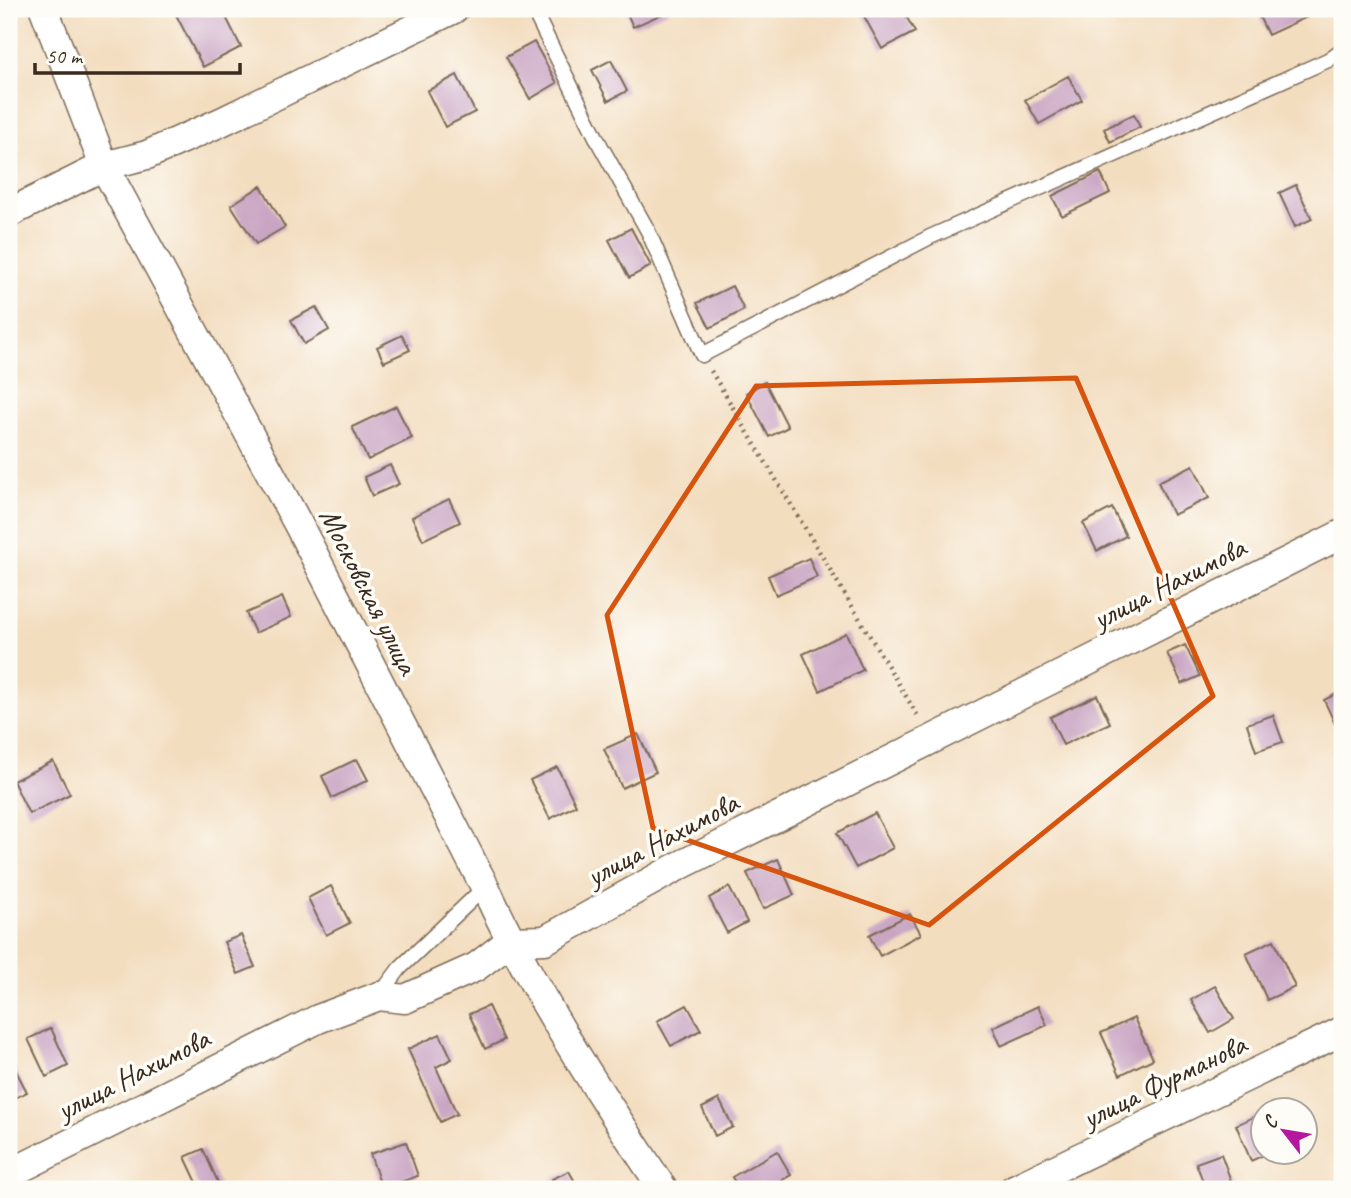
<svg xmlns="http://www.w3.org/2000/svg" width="1351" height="1198" font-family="Caveat,sans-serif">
<rect width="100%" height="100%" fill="#fdfcf7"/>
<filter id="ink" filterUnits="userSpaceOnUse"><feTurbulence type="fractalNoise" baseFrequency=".0143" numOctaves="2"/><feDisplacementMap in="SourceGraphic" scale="14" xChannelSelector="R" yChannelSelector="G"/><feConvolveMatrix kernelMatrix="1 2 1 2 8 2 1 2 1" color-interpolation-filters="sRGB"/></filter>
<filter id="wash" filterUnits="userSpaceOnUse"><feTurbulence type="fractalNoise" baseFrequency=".00686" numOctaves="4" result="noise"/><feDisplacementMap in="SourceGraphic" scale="28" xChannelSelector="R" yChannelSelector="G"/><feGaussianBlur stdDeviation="1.57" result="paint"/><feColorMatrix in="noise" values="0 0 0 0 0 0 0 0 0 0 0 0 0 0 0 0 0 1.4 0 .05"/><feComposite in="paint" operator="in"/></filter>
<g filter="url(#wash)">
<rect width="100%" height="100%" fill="#f3ddbf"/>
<g id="blocks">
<path fill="#c9a4c3" d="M173,9H222L241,47L203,67Z
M625,9H667L669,11L633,27Z
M860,9H902L915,32L882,49Z
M1270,9H1306L1309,16L1268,35L1258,14Z
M534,42L557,83L530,99L506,57Z
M611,60L627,91L608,101L592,70Z
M457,75L475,112L445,127L427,91Z
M1068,76L1082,100L1039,124L1025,100Z
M1134,114L1140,127L1110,142L1104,129Z
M1100,172L1110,193L1062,216L1052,196Z
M1296,185L1312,219L1295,227L1279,193Z
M261,186L285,227L256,244L231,205Z
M631,228L651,266L629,278L609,240Z
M732,286L744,310L710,328L697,303Z
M316,307L329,330L304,344L291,320Z
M402,335L410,350L384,362L377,347Z
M765,382L788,427L769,437L746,393Z
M396,406L412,438L368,460L352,427Z
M390,465L399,484L372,496L364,477Z
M1193,465L1209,498L1173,515L1158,482Z
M449,499L460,522L423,540L412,517Z
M1112,508L1126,536L1097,551L1083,523Z
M809,558L817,577L776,595L768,576Z
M282,597L291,617L255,633L246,613Z
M846,633L863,670L820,691L803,654Z
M1185,645L1200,676L1182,684L1167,653Z
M1342,691V734L1340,735L1324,700Z
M1097,695L1110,723L1063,745L1050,717Z
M1273,715L1283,742L1256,751L1247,724Z
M638,734L656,772L622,788L604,749Z
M357,759L368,780L332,798L322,776Z
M53,761L70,794L29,814L13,781Z
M557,767L576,805L550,819L530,780Z
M875,813L893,848L856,868L837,833Z
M778,859L794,895L763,909L747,873Z
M331,886L350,923L326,935L308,898Z
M729,887L747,922L727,933L709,898Z
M910,914L921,934L880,956L869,935Z
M241,935L255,967L238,974L224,942Z
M1274,940L1295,987L1267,1000L1246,953Z
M1215,986L1234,1019L1210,1033L1191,1000Z
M687,1005L701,1030L671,1046L657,1021Z
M488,1006L504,1040L485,1049L469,1014Z
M1038,1006L1047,1025L1001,1046L993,1027Z
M1134,1018L1153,1059L1120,1075L1101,1033Z
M51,1028L68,1066L46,1077L28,1039Z
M440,1034L452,1059L436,1067L457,1114L440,1122L408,1049Z
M9,1057L27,1092L9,1101Z
M719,1099L733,1127L715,1136L702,1108Z
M1285,1103L1289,1110H1268Z
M1264,1112V1152H1270L1251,1161L1236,1125Z
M406,1142L418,1176L382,1189L370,1154Z
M203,1149L221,1189H200L185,1157Z
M777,1151L791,1175L766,1189H739L732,1177Z
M1221,1154L1234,1189H1206L1196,1163Z
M569,1171L579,1189H557L552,1179Z"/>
</g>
</g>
<g filter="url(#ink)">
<use href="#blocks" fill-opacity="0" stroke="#7b6956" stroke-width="2"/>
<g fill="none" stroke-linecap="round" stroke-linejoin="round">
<g stroke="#7b6956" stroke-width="17">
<path id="lane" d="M533,9L599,143L648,231L702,355L930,237L1328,60L1342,50
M379,996L400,968L485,887"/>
</g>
<g stroke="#7b6956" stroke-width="31">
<path id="street" d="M44,9L104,166L298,524L485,887C534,994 598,1091 663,1189
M9,213L104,166L147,155L221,122L454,9
M9,1174L318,1019L379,996L405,999L476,967L510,941L545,940L675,868L1342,534
M1014,1189L1342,1031"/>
</g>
<path stroke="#7b6956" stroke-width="4.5" stroke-dasharray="2 5" stroke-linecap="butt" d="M711,371L919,718"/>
<use href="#lane" stroke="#fff" stroke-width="14"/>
<use href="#street" stroke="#fff" stroke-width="28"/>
</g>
</g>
<path fill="none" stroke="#d7540e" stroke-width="5" stroke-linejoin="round" d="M1076,378L1213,696L929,925L653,828L607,615L756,386Z"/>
<g text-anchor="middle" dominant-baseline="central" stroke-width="7" stroke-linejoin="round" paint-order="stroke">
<g font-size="30" fill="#3b2a1e" stroke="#fdfcf7">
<text transform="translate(1169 583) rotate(-27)">улица Нахимова</text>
<text transform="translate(369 591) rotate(63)">Московская улица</text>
<text transform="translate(662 839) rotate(-28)">улица Нахимова</text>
<text transform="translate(133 1074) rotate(-27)">улица Нахимова</text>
<text transform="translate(1164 1081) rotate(-26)">улица Фурманова</text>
</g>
</g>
<rect width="1351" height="1198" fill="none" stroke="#fdfcf7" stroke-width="35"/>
<g transform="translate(1284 1131) rotate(301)"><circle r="33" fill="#fdfcf7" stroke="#afa8a0" stroke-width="2"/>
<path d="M0-5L12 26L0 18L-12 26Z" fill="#b5179e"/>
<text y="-10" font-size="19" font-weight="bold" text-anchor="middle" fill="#3b2a1e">С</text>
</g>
<path d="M35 63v10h205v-10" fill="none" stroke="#3b2a1e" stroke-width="3.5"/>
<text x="46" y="63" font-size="21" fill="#3b2a1e" stroke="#fdfcf7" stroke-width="5" paint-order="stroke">50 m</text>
</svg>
